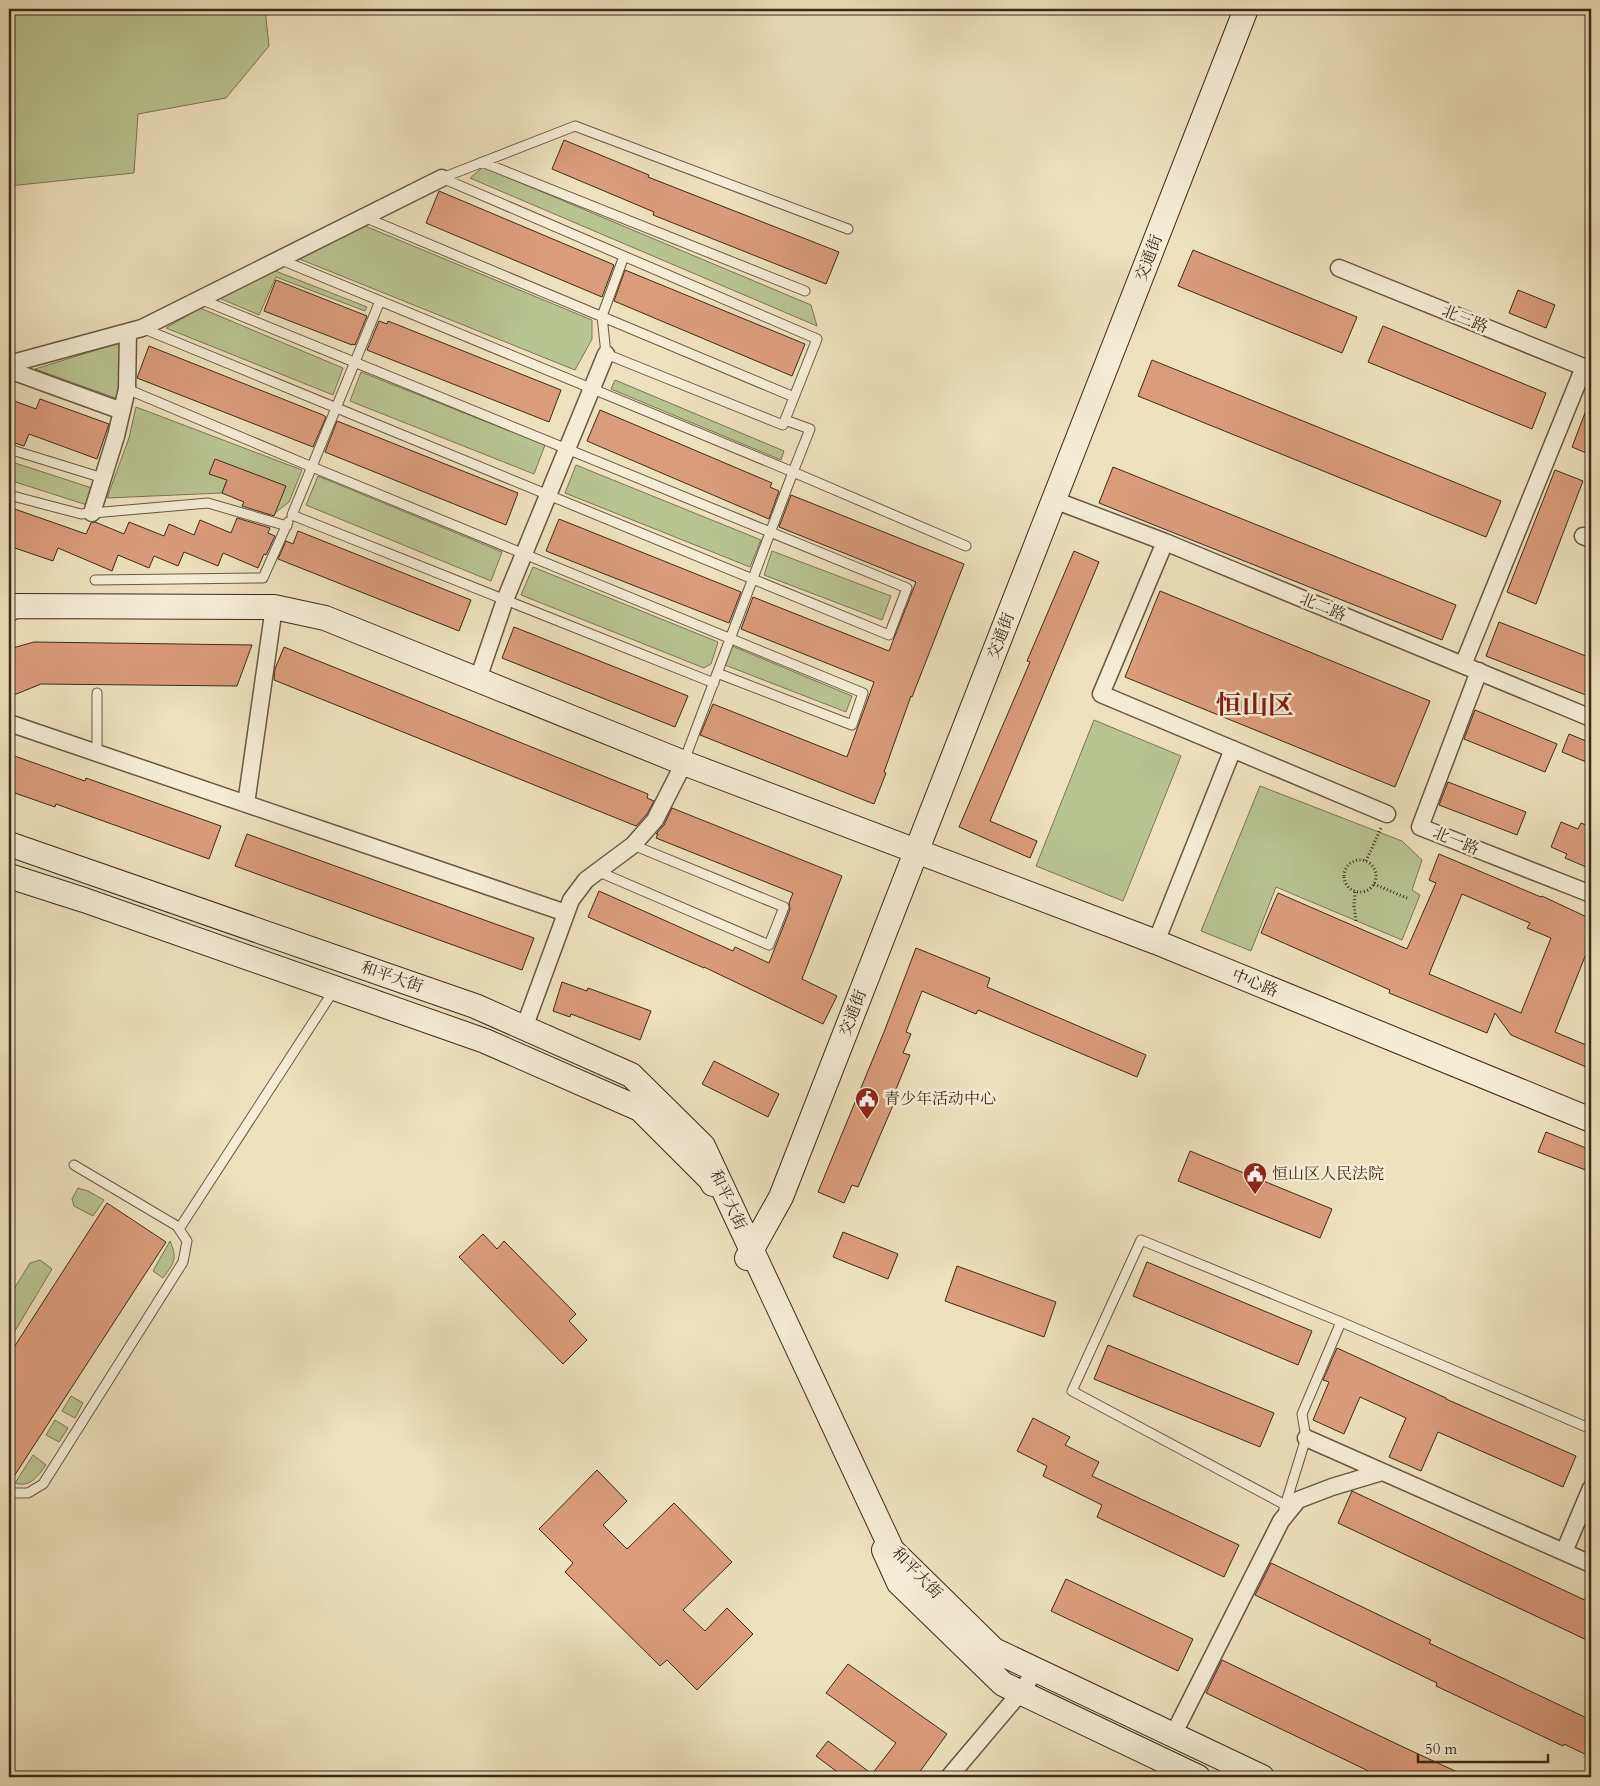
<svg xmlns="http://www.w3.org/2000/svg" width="1600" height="1786" font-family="Cardo,'Noto Serif SC',serif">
<rect width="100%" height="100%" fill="#eee1be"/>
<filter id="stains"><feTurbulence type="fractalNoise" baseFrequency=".004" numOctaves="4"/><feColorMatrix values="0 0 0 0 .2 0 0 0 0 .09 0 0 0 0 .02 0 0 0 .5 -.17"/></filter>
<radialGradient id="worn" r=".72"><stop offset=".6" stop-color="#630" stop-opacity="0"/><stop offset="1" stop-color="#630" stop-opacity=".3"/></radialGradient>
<path fill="#b8c392" stroke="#7a7656" d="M9,9H265L269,46L226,98L138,114L134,173L9,186Z
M483,167L811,305L817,326L470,178Z
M365,226L592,320V339L575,370L297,258Z
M273,270L367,307L365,311L276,277L259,315L219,298Z
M200,308L343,368L333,395L166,328Z
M122,342L118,399L35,369Z
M361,372L545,445L534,474L350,401Z
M615,380L784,451L781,460L611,389Z
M136,407L302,470L289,502L275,513L285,486L232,466L222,493L107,498L129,438Z
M9,461L92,488L87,505L9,480Z
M576,465L761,540L750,567L565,493Z
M318,476L502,552L491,581L306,505Z
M772,551L891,596L882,620L764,575Z
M533,567L718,642L711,664L704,668L521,595Z
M732,646L852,696L846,712L725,665Z
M1094,720L1181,756L1123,901L1036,866Z
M1260,786L1402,841L1422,860L1412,890L1420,895L1402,940L1276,887L1251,951L1201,931Z
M78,1188L88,1191L104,1200L93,1216L74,1206L72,1199Z
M170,1241C178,1259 174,1263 163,1278L153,1271Z
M40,1260L52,1269L9,1341V1297L30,1263Z
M71,1396L83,1403L75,1418L62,1411Z
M55,1420L68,1428L59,1442L46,1435Z
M33,1455L46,1465C38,1476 30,1488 15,1483Z"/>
<path fill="#db9c7c" stroke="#3c2a1a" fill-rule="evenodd" d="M564,140L649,175L648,177L839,252L826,284L653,215L654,212L552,169Z
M439,191L612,264L614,265L602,297L426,223Z
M1193,250L1357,317L1342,353L1178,286Z
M625,270L805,344L792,376L614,301Z
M276,280L367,316L355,345L352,344V345L264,311Z
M1518,290L1555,305L1546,328L1509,313Z
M379,321L387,324L388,321L561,390L549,422L367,350Z
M1383,326L1546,393L1532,429L1368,362Z
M149,346L323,415L326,417L313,447L137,378Z
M1152,360L1501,501L1486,537L1138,396Z
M9,399L36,409L40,399L109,424L97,459L29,434L24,446L9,441Z
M1590,400H1591V455L1572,447Z
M600,410L772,483L770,487L779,491L769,519L587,441Z
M337,421L518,493L506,525L325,452Z
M215,459L286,486L274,516L242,506L244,502L222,493L227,480L209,474Z
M1113,467L1456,605L1442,640L1099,503Z
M1555,470L1583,481L1536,604L1507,592Z
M791,495L964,564L912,697L911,696L884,772L886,773L874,804L700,735L713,704L847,757L874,682L741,629L753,597L889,651L916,582L779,527Z
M9,507L86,534L91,523L95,522L124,534L129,522L164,536L169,524L194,535L200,520L231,533L237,518L270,528L268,533L275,536L266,555L264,554L258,568L223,553L218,566L184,552L178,566L154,556L149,568L118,555L112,571L58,548L53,561L9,546Z
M559,519L741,592L729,623L546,551Z
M298,531L471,600L459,631L278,559L286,541L293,544Z
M1074,551L1099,562L990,821L1037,841L1030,858L959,827L1030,662L1027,661Z
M1160,591L1430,701L1395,787L1125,677Z
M1499,622L1591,658V697L1486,656Z
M514,627L688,696L675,727L502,658Z
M34,642L252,645L237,686L41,684L9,697V649Z
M284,647L648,794L647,798L654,801L647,814L636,826L274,680L275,669Z
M1475,710L1557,744L1545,772L1464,739Z
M1569,734L1591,743V764L1562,752Z
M9,754L85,781L86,778L221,826L209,859L56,804L55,807L9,791Z
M1448,782L1526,812L1517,835L1439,805Z
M672,808L842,876L802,979L837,996L823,1024L704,967V968L588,917L599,891L733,951L735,947L769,963L790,909L789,903L793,893L656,838L658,834H656L664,825Z
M1561,822L1578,829L1581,823L1591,827V869L1565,858L1567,854L1551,847Z
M247,834L534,938L522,970L235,866Z
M1439,854L1541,897L1542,896L1591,919V957L1586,954L1555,1032L1591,1047V1069L1511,1035L1495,1013L1487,1033L1389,993L1390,990L1261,933L1278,893L1407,949L1436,883L1429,880ZM1462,894L1530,923L1527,928L1551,938L1521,1013L1429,974Z
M916,948L990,978L987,987L1146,1055L1137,1077L978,1010L976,1014L922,991L906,1032L911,1034L903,1053L910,1055L894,1094L897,1096L858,1187L852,1185L844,1203L818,1192L884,1032Z
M562,982L587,991L588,988L651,1011L640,1040L571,1014L570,1017L553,1011Z
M714,1061L779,1094L768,1117L702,1084Z
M1546,1132L1591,1150V1172L1538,1152Z
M1190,1151L1332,1209L1320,1238L1178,1181Z
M107,1203L166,1242L9,1484V1355Z
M843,1232L898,1254L888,1279L833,1257Z
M483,1234L497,1249L504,1241L576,1314L569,1321L587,1340L563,1364L459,1257Z
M1147,1262L1312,1331L1298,1365L1133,1296Z
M957,1266L1056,1302L1044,1337L945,1301Z
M1108,1345L1274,1413L1260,1447L1094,1379Z
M1337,1348L1446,1398V1399L1576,1456L1563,1487L1438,1432L1421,1471L1389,1457L1406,1418L1360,1397L1344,1434L1313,1420L1329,1382L1323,1380Z
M1033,1418L1070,1437L1065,1445L1099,1462L1092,1476L1239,1545L1224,1577L1097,1517L1102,1505L1043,1476L1047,1466L1017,1451Z
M597,1470L627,1501L603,1525L627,1549L674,1503L732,1562L683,1610L705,1631L727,1608L753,1634L697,1690L667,1660L660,1666L565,1572L573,1563L539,1529Z
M1352,1491L1591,1603V1642L1338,1523Z
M1271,1563L1431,1640L1429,1643L1591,1720V1757L1564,1744L1563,1746L1436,1686L1437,1683L1255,1595Z
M1066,1579L1193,1639L1178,1671L1051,1611Z
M1222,1660L1401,1746L1468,1777H1381L1206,1693Z
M848,1664L947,1734L916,1777H844L816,1756L828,1741L872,1774L896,1743L826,1693Z"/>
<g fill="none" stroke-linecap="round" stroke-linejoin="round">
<g stroke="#685843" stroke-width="11">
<path id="lane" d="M482,162L805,291
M364,217L794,397
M624,256L602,316L606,354L783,425L817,339L442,178L575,126L848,229
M279,259L793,472L684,761
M380,301L292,515L714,683
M142,328L889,635L907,588L200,299
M127,389L312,467L863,693L852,725L717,673
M785,420L810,429L793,472L966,546
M9,449L103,478
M9,495L81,514L208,503L287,526
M95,580L263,578L288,522
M97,753V693
M597,871L769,945L784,907L633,845
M179,1229L334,990
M9,1493H28L43,1484L183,1262L187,1241L177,1226L74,1165
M1291,1508L1072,1391L1141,1240L1341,1322L1591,1429
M1284,1509L1306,1438L1302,1414L1341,1322"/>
</g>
<g stroke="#685843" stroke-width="19">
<path id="street" d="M1339,268L1591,370
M9,364L142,328L442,178
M9,370L122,411
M1054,500L1165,542L1591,718
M92,513L116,436L127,389L128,332
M1583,536L1591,539
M1165,542L1101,694L1387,814
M1463,665L1584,367
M1479,671L1420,827L1591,894
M478,679L505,600L606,354
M9,723L566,913
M246,804L274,607
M1156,942L1233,749
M524,1028L571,900L586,880L633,845L655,820L684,763
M1306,1438L1591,1564
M1564,1552L1591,1488
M1173,1735L1281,1521L1298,1500L1332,1487L1382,1472
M949,1777L1020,1693L1036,1670"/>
</g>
<g stroke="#3c2a1a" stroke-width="26">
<path id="secondary" d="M9,609L15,606L274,607L325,618L684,763L1156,942L1591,1120
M9,844L475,1006L631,1075L703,1146L892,1550L994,1650L1262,1777
M9,876L84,900L485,1041L640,1109L710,1179L713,1184
M747,1258L781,1197L1246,9
M884,1550L899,1583L1003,1684L1198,1777"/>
</g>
<path stroke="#3c2a1a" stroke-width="3" stroke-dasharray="1 2.5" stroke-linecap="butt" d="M1344 876a16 16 0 1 1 32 0a16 16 0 1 1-32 0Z
M1366,861L1381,828
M1374,884L1409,899
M1355,892L1354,906L1356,921"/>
<use href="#lane" stroke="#f4ecd5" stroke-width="9"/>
<use href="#street" stroke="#f4ecd5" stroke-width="16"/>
<use href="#secondary" stroke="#f4ecd5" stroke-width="24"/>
</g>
<defs>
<g id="civic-pin" transform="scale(1.25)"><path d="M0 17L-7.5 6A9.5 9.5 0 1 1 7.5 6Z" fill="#8f2418" stroke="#f4ecd5"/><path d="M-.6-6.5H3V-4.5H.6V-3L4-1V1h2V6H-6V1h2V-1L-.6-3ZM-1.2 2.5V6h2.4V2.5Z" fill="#fff"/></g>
</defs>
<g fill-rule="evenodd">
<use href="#civic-pin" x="867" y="1099"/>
<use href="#civic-pin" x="1255" y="1174"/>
</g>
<g text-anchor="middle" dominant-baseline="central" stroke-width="5" stroke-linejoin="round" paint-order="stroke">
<g font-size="16" fill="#3c2a1a" stroke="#f4ecd5">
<text transform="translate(1149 258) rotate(-69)">交通街</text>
<text transform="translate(1465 319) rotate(22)">北三路</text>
<text transform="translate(1323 607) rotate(22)">北二路</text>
<text transform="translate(1001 636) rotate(-69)">交通街</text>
<text transform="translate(1456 841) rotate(22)">北一路</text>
<text transform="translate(392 977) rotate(19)">和平大街</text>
<text transform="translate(1255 983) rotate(22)">中心路</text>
<text transform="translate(853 1013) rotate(-69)">交通街</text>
<text transform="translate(728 1200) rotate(65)">和平大街</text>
<text transform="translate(917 1573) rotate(46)">和平大街</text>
</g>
<g font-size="16" fill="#3c2a1a" stroke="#f4ecd5" text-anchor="start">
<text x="884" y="1099">青少年活动中心</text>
<text x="1272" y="1174">恒山区人民法院</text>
</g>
<g font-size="26" font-weight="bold" fill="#7a1f14" stroke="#f4ecd5">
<text x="1255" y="705">恒山区</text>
</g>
</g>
<rect width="1600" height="1786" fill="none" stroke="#eee1be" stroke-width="30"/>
<rect x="10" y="10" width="1580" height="1766" fill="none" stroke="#3c2a1a" stroke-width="2.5"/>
<rect x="15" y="15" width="1570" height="1756" fill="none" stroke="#3c2a1a"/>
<path d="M1418 1754v8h130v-8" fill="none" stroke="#3c2a1a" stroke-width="2.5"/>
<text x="1425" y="1754" font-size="15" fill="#3c2a1a" stroke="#f4ecd5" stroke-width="4" paint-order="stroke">50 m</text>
<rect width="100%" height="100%" filter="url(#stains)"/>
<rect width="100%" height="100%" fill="url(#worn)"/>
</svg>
